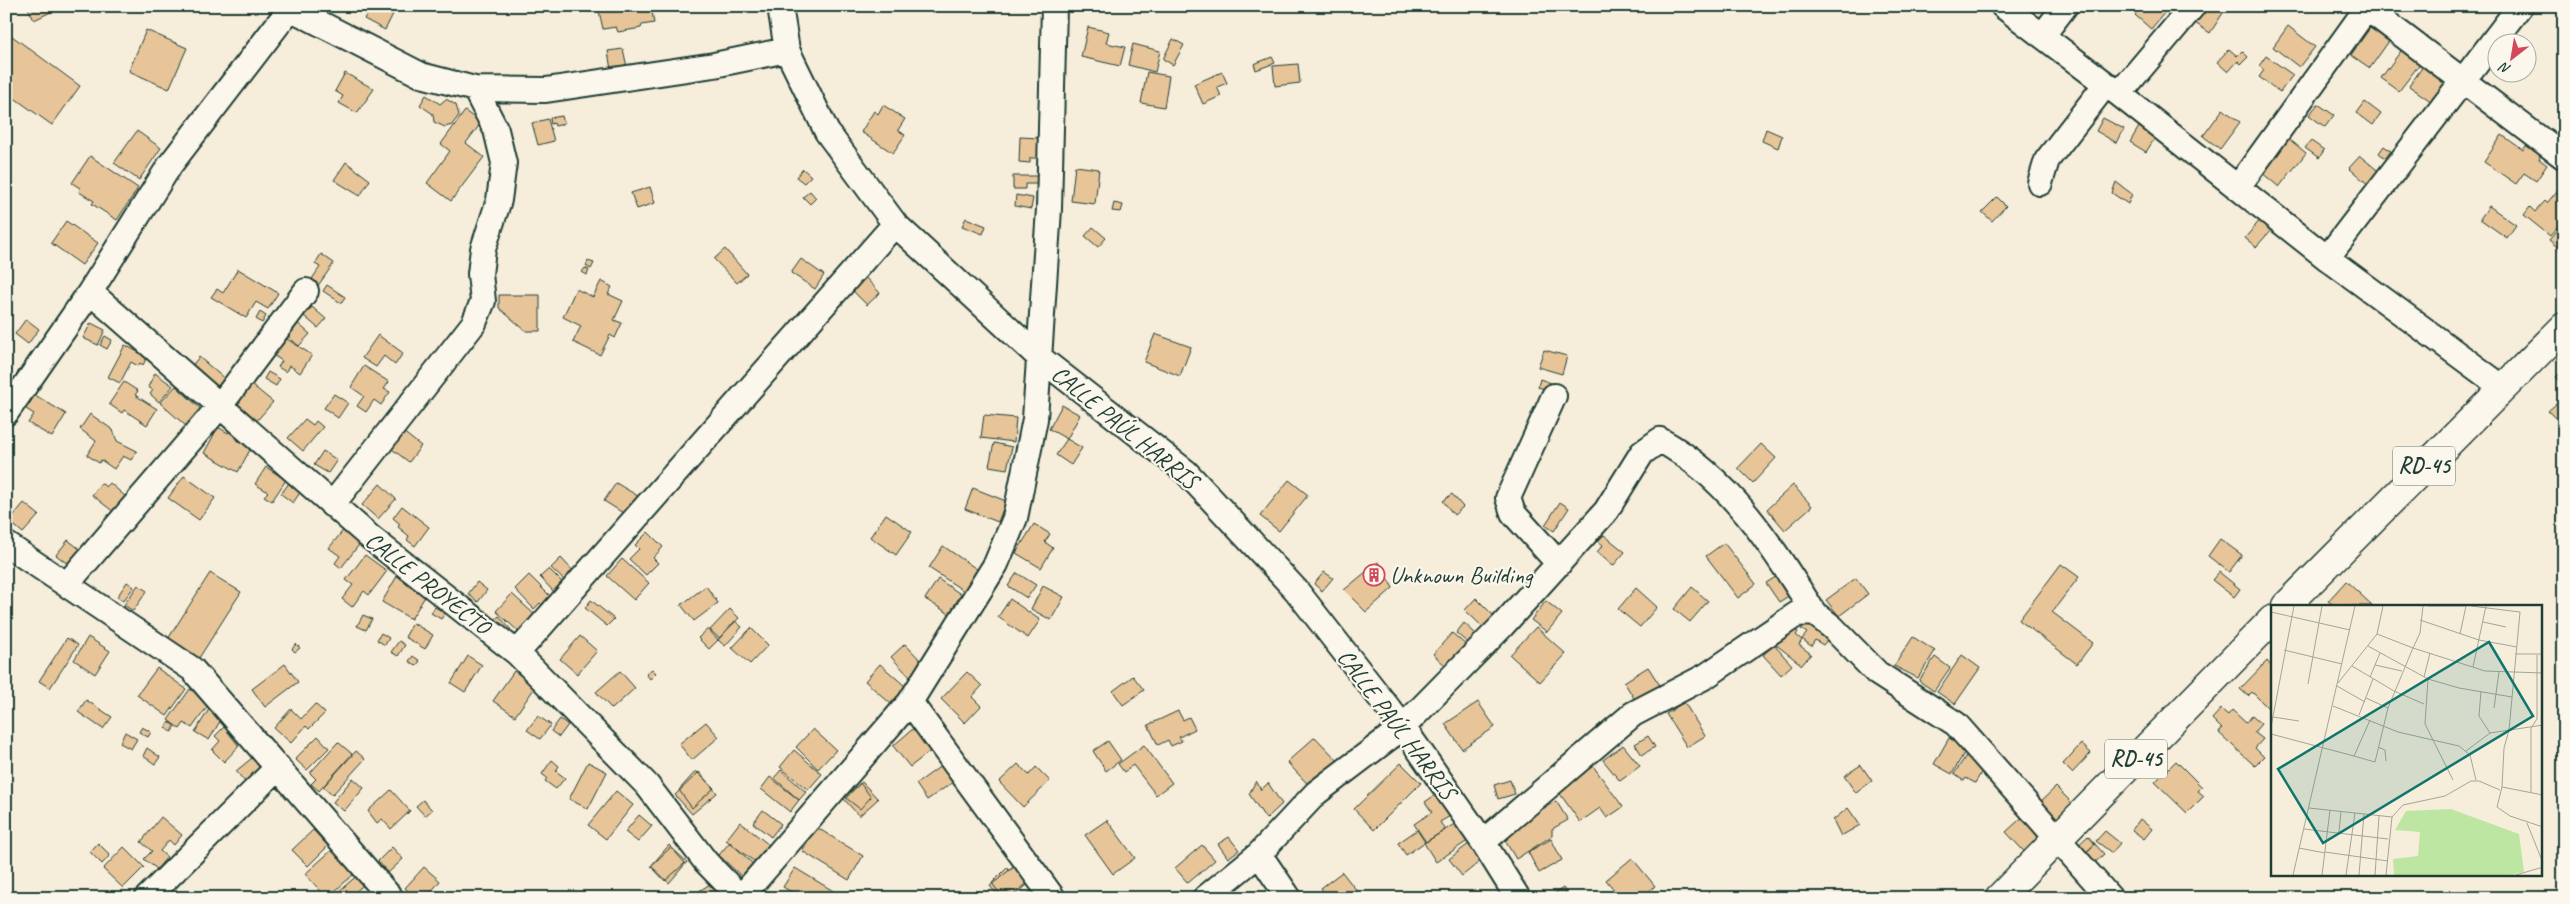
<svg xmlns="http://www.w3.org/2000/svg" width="2570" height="904" font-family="Caveat,sans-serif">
<rect width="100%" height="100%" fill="#f7eddb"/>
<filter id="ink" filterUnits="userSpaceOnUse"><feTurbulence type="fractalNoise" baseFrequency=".02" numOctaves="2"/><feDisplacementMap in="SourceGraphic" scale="10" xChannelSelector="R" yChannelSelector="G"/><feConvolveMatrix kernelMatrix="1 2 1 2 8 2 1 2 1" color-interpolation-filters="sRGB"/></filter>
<g filter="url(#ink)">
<path fill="#e7c598" stroke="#1f3d34" d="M27,6H53L55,10L34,20Z
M371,6H397L385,30L364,19Z
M606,6H651L654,23L642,25L641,28L618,32L616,27L603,29L599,11L606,10Z
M725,6H734L735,11L725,12Z
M2142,6H2170L2151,29L2135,15Z
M2201,6H2213L2223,13L2210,33L2192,21Z
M2278,6H2289L2285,12Z
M2288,26L2315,47L2299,67L2273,47Z
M1088,27L1109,32L1106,43L1125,47L1120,66L1081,57Z
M2370,28L2389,41L2370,68L2351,55Z
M146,30L187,48L169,89L129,71Z
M12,36L80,86L52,125L6,92V44Z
M1173,39L1184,45L1173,65L1163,59Z
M1133,44L1160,51L1155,72L1128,65Z
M2403,48L2422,61L2399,91L2381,78Z
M623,49L627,67L611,70L608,51Z
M2229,49L2237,56L2242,51L2248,57L2241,64L2238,61L2228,72L2217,62Z
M2266,56L2293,75L2280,92L2259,77L2264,70L2259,66Z
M1272,57L1275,63L1256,70L1254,64Z
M1298,64L1300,83L1275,86L1273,66Z
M2424,65L2449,83L2435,104L2409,86Z
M1147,72L1169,76L1164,107L1141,103Z
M1222,72L1227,83L1217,87L1221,96L1203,104L1194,84Z
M345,73L374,89L357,113L339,103L343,96L335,91Z
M426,95L440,104L446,99L456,105L459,115L452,125L445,127L434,122L433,114L420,105Z
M2365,102L2381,114L2373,125L2357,113Z
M2318,104L2334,115L2325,127L2309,115Z
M883,105L905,119L898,130L905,135L893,153L861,132L874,111L878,114Z
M2223,109L2240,122L2220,149L2203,136Z
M465,111L481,123L466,143L484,157L451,201L427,183L450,151L441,144Z
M562,116L564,124L555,126L554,123L551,124L550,118Z
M2103,118L2124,129L2117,143L2096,131Z
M548,119L554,141L538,145L532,123Z
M2143,120L2160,130L2146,152L2130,142Z
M1766,129L1782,136L1778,148L1762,141Z
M137,131L161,148L139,180L114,163Z
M2502,135L2523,150L2527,145L2541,155L2539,159L2547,165L2536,181L2524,173L2516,184L2484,162Z
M1020,137L1039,138L1038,158H1030V163L1019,162Z
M2288,138L2306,153L2279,187L2261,172Z
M2311,141L2324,150L2319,158L2305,148Z
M2384,146L2391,151L2385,158L2379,153Z
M90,156L138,188L117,220L92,204L94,201L79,192L80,188L72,183Z
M2360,156L2382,174L2371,187L2349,168Z
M346,162L370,180L360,196L334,180Z
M1075,166L1099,169L1095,204L1071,201Z
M803,169L811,176L804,183L796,177Z
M1013,176H1037V184H1025V189H1013Z
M2116,182L2132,194L2128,204L2112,193Z
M2562,185L2564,220L2550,236L2524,215L2530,207L2535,212L2545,201L2547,203Z
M650,187L655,203L637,209L631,193Z
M810,191L816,198L810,204L803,197Z
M1016,195L1033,198L1031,209L1015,206Z
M1997,197L2006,206L1992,221L1982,212Z
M1114,203L1123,205L1121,212L1112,211Z
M2489,206L2516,225L2507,238L2480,219Z
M966,218L986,226L983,234L962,226Z
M2261,219L2272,229L2256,247L2245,238Z
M66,221L98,243L82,265L51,243Z
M2562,225L2564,226V253L2549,240Z
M1093,227L1106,238L1098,247L1085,236Z
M725,249L747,274L737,283L714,259Z
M321,254L334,263L317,287L310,282L320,267L315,264Z
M801,259L824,275L815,289L791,273Z
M588,261L594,263L591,269L586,266Z
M585,268L589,270L587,275L582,272Z
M238,269L278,293L268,309L256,302L246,318L211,297L217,289L223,293Z
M865,277L880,293L867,305L852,290Z
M601,281L612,287L608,294L623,301L614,320L622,323L615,338L610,335L600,355L573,342L581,326L563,317L576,289L593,297Z
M327,285L345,297L341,303L323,291Z
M499,295H540V331H526L499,308Z
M312,307L326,319L318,328L304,316Z
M260,312L266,316L262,323L256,319Z
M26,319L39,329L28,344L15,334Z
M295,321L310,334L299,346L285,334Z
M91,323L105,330L98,345L83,338Z
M1155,334L1191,347L1180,376L1144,362Z
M378,335L403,353L395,365L384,356L376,367L362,358Z
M105,336L112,340L107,349L100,345Z
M284,337L312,355L300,373L289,365L286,372L278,367L282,361L273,355Z
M125,345L147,357L143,365L140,363L138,366L131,362L120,383L108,377Z
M1544,350L1567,356L1562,374L1538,367Z
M199,357L226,380L216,392L190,368Z
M364,366L389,382L384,389L390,392L381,405L374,400L366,412L357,406L364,396L351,387Z
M2564,370V385L2556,377Z
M268,372L280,379L276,386L264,379Z
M155,373L173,386L159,402L150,394L153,390L148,387Z
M1540,379L1554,384L1552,391L1538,387Z
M124,382L138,391L135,395L157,409L147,425L124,410L122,413L109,404Z
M252,385L273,402L254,424L234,407Z
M176,386L201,409L186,426L160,403Z
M334,394L348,403L338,418L324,408Z
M35,395L66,414L52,437L28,423L34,414L26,409Z
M2564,397V427L2548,411Z
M1062,405L1080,415L1067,439L1049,429Z
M90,414L113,430L117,441L137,451L131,460L123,456L114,469L101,460L99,463L87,455L96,441L80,429Z
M984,415L1016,418L1014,442L981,438Z
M305,419L313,425L316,421L323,427L303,451L288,438Z
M218,427L228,433L230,429L241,435L237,440L251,448L238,472L204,453Z
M402,431L421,446L409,462L389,447Z
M1067,439L1082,448L1071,465L1056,455Z
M994,443L1012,447L1007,469L989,466Z
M1761,444L1776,458L1753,483L1738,468Z
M323,451L337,460L328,473L314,465Z
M266,467L286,480L272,501L264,496L268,492L255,484Z
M184,476L215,498L199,520L168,498Z
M1289,480L1308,495L1279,531L1260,516Z
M101,483L106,487L110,483L127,498L115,513L92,495Z
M289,483L301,491L293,503L281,494Z
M616,483L643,499L631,518L604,501Z
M380,484L396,499L378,519L362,505Z
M1793,485L1812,506L1785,530L1767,509Z
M973,488L1006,501L998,522L965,509Z
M1452,494L1463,507L1454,515L1443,501Z
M1560,502L1569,508L1554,531L1545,525Z
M24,503L39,515L23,533L9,521Z
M402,506L429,527L415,546L407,540L409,536L398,527L400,524L393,518Z
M886,514L912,532L896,555L870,537Z
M1034,524L1050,534L1045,542L1053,548L1041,568L1016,553Z
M345,528L362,541L341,568L335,563L340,556L329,548Z
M648,532L663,547L653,558L658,563L646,575L629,559L639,549L635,545Z
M1604,535L1625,552L1613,566L1597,552L1603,545L1598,541Z
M2220,539L2242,555L2229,572L2208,556Z
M68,540L81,550L69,565L56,555Z
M1724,543L1756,584L1738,598L1706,556Z
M943,546L981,572L967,593L929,568Z
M365,555L387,571L369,595L364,591L352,607L342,599L353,585L346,580Z
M561,558L575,573L566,582L551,568Z
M622,559L649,583L634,600L607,576Z
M1378,562L1393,588L1366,612L1344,590Z
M2061,564L2079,577L2052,612L2093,643L2077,664L2019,620Z
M549,569L563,583L554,592L540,577Z
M400,571L426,595L411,619L382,602Z
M1324,572L1333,578L1322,591L1314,584Z
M2219,572L2240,589L2234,597L2212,580Z
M210,573L241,592L199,658L168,639Z
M1017,573L1036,585L1027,598L1008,586Z
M1782,573L1795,592L1779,602L1766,583Z
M529,575L552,598L543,606L540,603L534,609L515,589Z
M1856,578L1868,594L1839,616L1826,600Z
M938,579L968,599L956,618L925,599Z
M2346,581L2372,605L2371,606H2335L2328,601Z
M127,582L134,587L123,601L117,597Z
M477,582L487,590L478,602L468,594Z
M138,585L147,591L133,611L124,605Z
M706,586L718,603L694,621L681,605Z
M1043,586L1064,597L1051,620L1031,609Z
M1692,587L1708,601L1690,622L1674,609Z
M1636,588L1657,607L1640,627L1618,609Z
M512,594L535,615L519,632L496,611Z
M1476,598L1499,621L1488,632L1465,610Z
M1010,599L1040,620L1028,638L998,617Z
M591,600L614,619L607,626L585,608Z
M1546,601L1562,614L1547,632L1531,620Z
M435,607L445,613L441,619L431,613Z
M730,609L739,618L719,638L710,630Z
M363,615L372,619L366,630L357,626Z
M499,616L513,632L506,638L491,623Z
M1808,620L1833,633L1823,645L1815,640L1811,646L1802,639L1807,633L1801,629Z
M735,621L742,627L725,646L718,640Z
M413,623L433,635L425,649L405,637Z
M1464,623L1477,635L1469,644L1456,633Z
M1790,626L1798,632L1796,635L1802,640L1799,645L1811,654L1802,665L1775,644Z
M1536,627L1566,654L1540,682L1510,655Z
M751,628L768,645L750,664L732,648Z
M708,629L718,640L709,649L698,638Z
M381,633L389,638L385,645L377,640Z
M1452,633L1467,646L1448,668L1433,654Z
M580,636L597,651L577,674L560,659Z
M88,637L110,651L95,674L74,660Z
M1913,637L1935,651L1918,678L1894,666Z
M67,638L78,645L50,688L39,681Z
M399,641L405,645L398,656L391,652Z
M296,644L300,648L295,652L292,649Z
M905,644L926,666L912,679L891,657Z
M1774,645L1792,665L1781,675L1763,655Z
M1962,655L1980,668L1955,704L1937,692Z
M413,656L420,661L416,666L409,661Z
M468,656L482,665L465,692L451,683Z
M1935,657L1950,668L1934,691L1919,681Z
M2267,661L2272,667V712L2252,692L2248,696L2240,689Z
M285,664L298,682L265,707L252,689Z
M880,664L906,687L891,704L865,681Z
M1648,667L1661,687L1637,703L1624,682Z
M157,668L186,689L167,716L137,695Z
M652,669L656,673L650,679L646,674Z
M514,671L536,686L515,716L493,701Z
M620,671L635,688L612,709L596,692Z
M967,672L982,686L972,697L981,706L965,723L941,699Z
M1133,676L1144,690L1123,705L1113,691Z
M190,689L210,703L192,728L184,723L180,729L168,720Z
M86,700L112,717L103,729L78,712Z
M1478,702L1495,727L1462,749L1445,724Z
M1684,702L1705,736L1687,747L1666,714Z
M315,704L325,713L309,729L306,726L291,743L274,728L291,709L301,719Z
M211,706L222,718L209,740L195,732Z
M2221,709L2228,715L2232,710L2246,723L2252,716L2261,724L2254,732L2263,739L2255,748L2264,757L2255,766L2219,733L2222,729L2212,719Z
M1178,711L1183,720L1189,717L1195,729L1179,737L1182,741L1171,746L1168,740L1158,745L1148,725Z
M538,716L551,725L540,739L527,730Z
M560,719L568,725L559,737L551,731Z
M169,722L175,726L172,732L165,728Z
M706,722L719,737L692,760L679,744Z
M142,727L151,732L148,737L139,732Z
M224,727L239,746L224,762L212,750L220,741L215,736Z
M915,727L933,749L910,767L893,746Z
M813,729L836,750L818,769L796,747Z
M125,732L137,739L131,749L120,743Z
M318,736L329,748L307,770L295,759Z
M1648,736L1655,747L1642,755L1635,744Z
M1315,737L1344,767L1316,793L1287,762Z
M1949,738L1967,748L1952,774L1934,764Z
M1108,741L1121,760L1106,771L1093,751Z
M338,742L352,754L319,791L311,784L316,779L310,773Z
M2081,744L2091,753L2072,773L2063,764Z
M1144,745L1172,783L1156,795L1133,765L1124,772L1118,764Z
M1623,745L1640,766L1620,781L1603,760Z
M147,748L160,757L155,764L143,756Z
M794,750L822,774L808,790L780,767Z
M356,751L365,759L332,795L323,787Z
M1966,756L1984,768L1975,783L1966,778L1964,781L1954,774Z
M252,758L265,774L249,787L236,771Z
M552,760L559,766L556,771L565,778L556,789L545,781L547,778L542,774Z
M2176,761L2202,787L2198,791L2204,796L2187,813L2155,782Z
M588,762L607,772L588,809L569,799Z
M945,763L956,780L927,800L916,784Z
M1401,763L1421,783L1374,830L1354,809Z
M1018,764L1029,775L1036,767L1050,781L1023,807L999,782Z
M1861,765L1872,781L1856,793L1844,776Z
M1593,766L1623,807L1607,818L1600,808L1580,822L1558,791Z
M781,770L806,792L799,800L774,778Z
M696,771L714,788L692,808L679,790Z
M699,772L717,793L692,814L675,795Z
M770,777L799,800L790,812L761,789Z
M353,778L364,788L344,811L333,802Z
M1510,780L1515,794L1498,799L1494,785Z
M1256,781L1261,790L1268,783L1282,804L1266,819L1249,794Z
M862,782L878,799L859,816L843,798Z
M860,783L871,797L860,809L846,798Z
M2056,787L2074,805L2056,822L2039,803Z
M391,790L410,811L391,829L382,819L377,823L368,811Z
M616,791L633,805L606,839L588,825Z
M1441,791L1455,813L1440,822L1445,830L1426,842L1414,824L1432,812L1425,802Z
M423,800L432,810L425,816L416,806Z
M1556,801L1568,820L1552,829V836L1516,859L1501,834Z
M1848,808L1860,825L1841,836L1833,820Z
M763,810L781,824L771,837L753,823Z
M2028,812L2053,839L2031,859L2006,832Z
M639,815L652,826L638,842L625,832Z
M161,817L182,835L174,845L169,840L160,851L167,857L157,869L144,859L152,851L141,842Z
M1464,818L1475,836L1436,862L1424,843Z
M2140,819L2152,829L2144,839L2132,830Z
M1107,820L1135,858L1113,874L1085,835Z
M740,822L769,845L755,862L726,840Z
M816,827L863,856L849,880L802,851Z
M313,830L328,846L308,866L292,850Z
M1417,830L1425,842L1406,855L1398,843Z
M2105,831L2120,843L2112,853L2096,841Z
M2088,836L2095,844L2080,858L2073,850Z
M1229,837L1239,850L1228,858L1218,844Z
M1551,839L1562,860L1539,873L1528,852Z
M730,842L754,865L742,877L719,855Z
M98,843L110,855L102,864L90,852Z
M1470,843L1483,859L1462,876L1449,859Z
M2095,844L2104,854L2089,868L2080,858Z
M669,845L685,863L665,881L651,866Z
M1202,845L1215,860L1188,883L1175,868Z
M124,847L144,867L123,888L103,869Z
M392,847L403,859L388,873L378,861Z
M671,847L687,862L669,883L651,866Z
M332,850L354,874L327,898L305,874Z
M1632,858L1655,886L1641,898H1621L1606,880Z
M1021,861L1034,878L1009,898H1003L992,883L1008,867L1009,871Z
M1018,863L1033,880L1012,898H1000L990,886Z
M424,867L440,881L426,898H415L405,888Z
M795,868L845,898H801L783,887Z
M1342,872L1357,891L1348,898H1328L1321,888Z
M360,873L367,882L348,898H331Z
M710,884L720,898L690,897Z
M1563,888L1569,898H1552L1551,896Z
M1032,890L1039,898H1023Z
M1356,893L1360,898H1349Z"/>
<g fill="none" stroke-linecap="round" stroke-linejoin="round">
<g stroke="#1f3d34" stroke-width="28">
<path id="minor" d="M286,6L421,75L475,89L546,90L714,65L787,50
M780,6L787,50L827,132L895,224L1040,358L1186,472L1296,590L1403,727L1483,842L1518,898
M2003,6L2119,94L2327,258L2502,387
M2364,6L2564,157
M2043,35L2065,6
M2119,94L2193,6
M2040,183L2047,160L2106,84
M2238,187L2367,8
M2327,258L2520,6
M90,292L371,538L517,653L647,785L706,862L741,898
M1554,396L1508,498L1513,513L1559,564
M6,413L90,292L170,165L292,6
M332,505L474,323L483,301L480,274L483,249L499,200L504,163L496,130L475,89
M6,544L192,669L391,898
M67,584L219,407L306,291
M517,653L895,224
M910,702L1053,898
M1483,842L1633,714L1706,676L1797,614L1814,613L1832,627L1877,673L1956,724L2110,898
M1259,854L1289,898
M741,897L910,702L996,564L1015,518L1035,419L1049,209L1054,6
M147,898L278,767
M1205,898L1259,854L1316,793L1403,727L1502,626L1606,511L1642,453L1660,440C1729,477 1774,548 1814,613"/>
</g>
<g stroke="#1f3d34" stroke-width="31">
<path id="major" d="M2286,606L2564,327
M1999,898L2272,620"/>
</g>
<use href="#minor" stroke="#fbf7ec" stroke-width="24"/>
<use href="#major" stroke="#fbf7ec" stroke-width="28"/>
</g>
</g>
<defs>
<g id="building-ring" transform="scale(1.125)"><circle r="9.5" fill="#fbf7ec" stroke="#d1495b" stroke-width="1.5"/><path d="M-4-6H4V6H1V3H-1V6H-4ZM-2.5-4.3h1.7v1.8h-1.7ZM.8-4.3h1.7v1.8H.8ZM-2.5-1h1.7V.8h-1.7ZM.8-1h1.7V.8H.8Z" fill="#d1495b"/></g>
</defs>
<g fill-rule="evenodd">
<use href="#building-ring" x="1374" y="575"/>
</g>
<g text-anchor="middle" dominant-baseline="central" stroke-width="4.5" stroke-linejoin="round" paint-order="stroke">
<g fill="#fbf7ec" stroke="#61756b" stroke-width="1">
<rect x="2393" y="446.5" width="62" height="39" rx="4"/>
<rect x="2105" y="739.5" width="62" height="39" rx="4"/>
</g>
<g font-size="22" font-weight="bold" fill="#1f3d34">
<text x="2424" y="466">RD-45</text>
<text x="2136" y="759">RD-45</text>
</g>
<g font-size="24" fill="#1f3d34" stroke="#fbf7ec">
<text transform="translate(1125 427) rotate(39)">CALLE PAÚL HARRIS</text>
<text transform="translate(428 583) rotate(38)">CALLE PROYECTO</text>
<text transform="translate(1397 724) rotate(53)">CALLE PAÚL HARRIS</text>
</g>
<g font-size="24" fill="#1f3d34" stroke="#fbf7ec" text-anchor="start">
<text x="1390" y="575">Unknown Building</text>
</g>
</g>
<g transform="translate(2271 605)">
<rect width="271" height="271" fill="#f7eddb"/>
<path d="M180,204L248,229L253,267L240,270H123L122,254L147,251L149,227L124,225L135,206Z" fill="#bde6a2"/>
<path fill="none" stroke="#a1a798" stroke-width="1" d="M157,1H195M200,1L249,7L238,125L233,143L231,182L226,202L239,211L272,222M0,7L79,25M149,15L208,35L246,42M212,17L235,22M106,29L142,43L149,28L152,1M189,29L195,1M97,41L157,74L188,83L241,92M13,45L71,59M244,49H272M104,60L131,66M81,61L123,86L153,99M202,62L215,1M99,72L109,48M153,72L159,48M157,74L154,119L182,175M67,78L106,29L112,1M37,79L51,1M66,81L94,97M210,86L208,111L219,128M95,93L117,103M62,101L127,127L188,141L199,150L205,175M223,103L228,67M88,110L102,74M2,112L28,116M0,122L23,1M0,129L83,151L99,115M107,142L114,145L115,156M195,146L219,128L272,120M83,151L104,157L117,103L142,43L214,66L272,68M231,182L272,190M260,187V123L266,114V50M38,203L121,212M256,218L272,258M33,224L117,234M68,227L70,206M28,243L54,248M54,247L117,256M22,270L84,1M51,270L59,205M75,270L84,208M88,270L93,209M104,270L108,211M115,270L121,212L132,200L174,191L200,176H208L229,185M245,270L272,262"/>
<path fill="#0f766e" fill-opacity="0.15" stroke="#0f766e" stroke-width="2.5" d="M218,37L262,111L52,238L7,164Z"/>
<rect width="271" height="271" fill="none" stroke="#1f3d34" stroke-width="2.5"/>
</g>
<rect width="2570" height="904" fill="none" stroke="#fbf7ec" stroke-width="25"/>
<rect x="12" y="12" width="2545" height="879" fill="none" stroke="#1f3d34" stroke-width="2" filter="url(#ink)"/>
<g transform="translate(2512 58) rotate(211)"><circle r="24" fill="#fbf7ec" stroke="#a3ada2"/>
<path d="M0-4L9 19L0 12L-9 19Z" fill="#d1495b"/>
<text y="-8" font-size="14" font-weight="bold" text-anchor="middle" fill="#1f3d34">N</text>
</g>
</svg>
